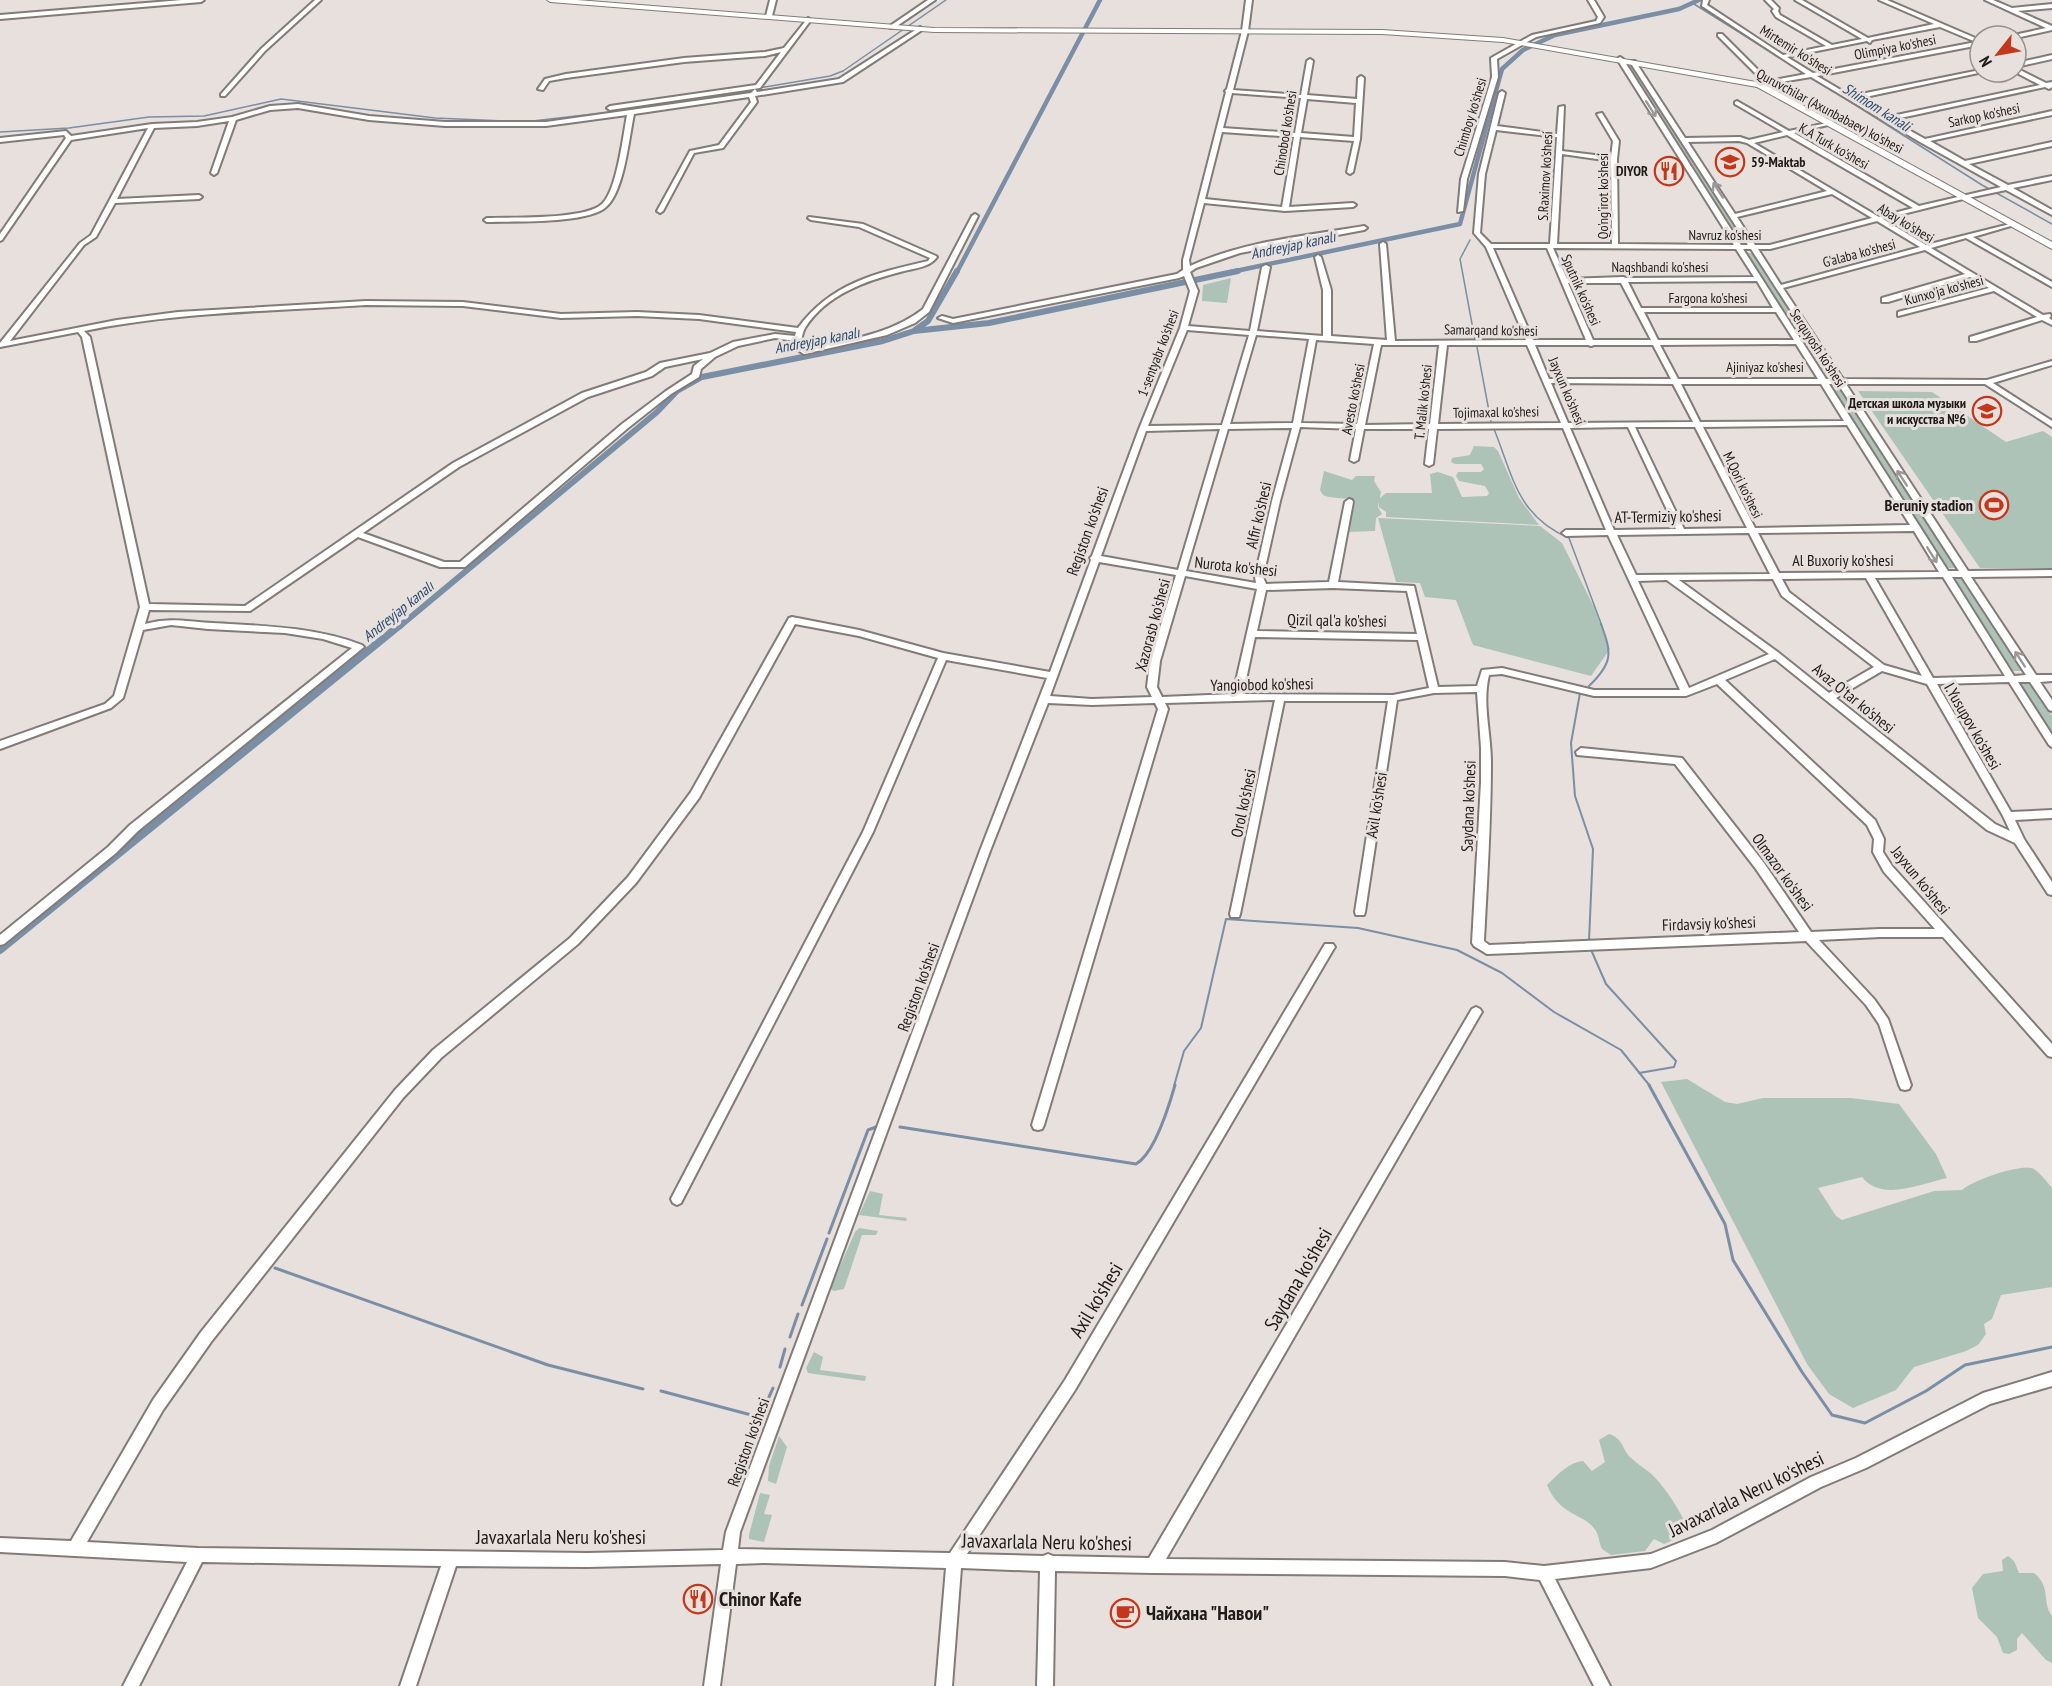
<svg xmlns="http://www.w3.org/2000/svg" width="2052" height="1686" font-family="'PT Sans Narrow',sans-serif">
<rect width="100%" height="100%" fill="#e7e0dc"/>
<path fill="#adc3b8" d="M1626,66H1633L1748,243H1740Z
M1747,253H1755L1831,375H1824Z
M1231,278L1227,303L1202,301L1203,285Z
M1833,390H1841L1956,568H1946Z
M1858,391L1932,392L2006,442L2043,431L2052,437V568H1980Z
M1474,446L1494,447L1498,451L1519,498L1539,525L1386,517V512L1379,507V499L1386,493H1432L1430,474L1438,472L1453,477L1462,497L1487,496L1489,493L1485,486L1459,481L1456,476L1458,472H1481L1484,469L1481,464H1455L1451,462L1452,458L1470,455Z
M1324,471L1352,480L1356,476H1375L1374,481L1381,492L1378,507L1382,514L1376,518L1375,531L1348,532L1355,502C1347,496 1333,500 1323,495L1320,490Z
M1378,518L1540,526L1562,543L1595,609L1610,649L1591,676L1473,645L1456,600L1425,597L1420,583L1396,582Z
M1952,578H1963L2022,671H2011Z
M2019,682H2030L2052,716V735Z
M1687,1079L1725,1102L1737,1104L1763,1098H1851L1899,1104L1936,1154L1947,1178C1920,1184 1881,1202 1862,1177L1818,1188L1836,1216L1842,1220L1934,1191L1962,1190C1971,1181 2019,1164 2032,1168C2040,1172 2046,1181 2052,1188V1287L2001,1295L1992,1319L1984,1324L1986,1334L1978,1345L1966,1351L1914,1367L1896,1390L1853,1408L1829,1394L1807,1364L1661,1082Z
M870,1191L883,1194L879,1215L907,1218L906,1221L859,1215Z
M859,1228L878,1231L876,1235H862L844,1289L834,1291L830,1289L855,1232Z
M814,1352L823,1357L820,1370L866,1376L865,1381L808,1373L806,1368Z
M1609,1434C1623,1438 1622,1449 1630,1457C1636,1463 1643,1467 1649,1472C1662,1482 1683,1514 1688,1530L1680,1537L1664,1544L1654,1539L1645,1551L1611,1555L1602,1549C1599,1543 1599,1536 1596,1531C1584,1512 1561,1518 1547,1485C1557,1475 1569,1462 1583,1461L1592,1471L1605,1462L1599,1440Z
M779,1436L787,1447L776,1484L768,1481L769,1466Z
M760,1493L770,1495L764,1514L772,1515L764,1542L749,1539V1535Z
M2008,1556L2014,1561L2019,1573H2034C2052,1588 2041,1601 2052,1616V1663L2046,1660L2022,1633L2017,1639V1650L2009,1654L2003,1653L1997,1637L1978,1618L1972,1588L1983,1574L2003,1571L2002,1560Z"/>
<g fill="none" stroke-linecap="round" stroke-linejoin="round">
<path stroke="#7a8ea6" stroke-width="1.5" d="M1694,4L1798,69
M1808,75L1982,185L2052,224
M0,132L69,128L149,117L204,116L281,99L435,118L524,122L628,110L830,76L843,71L946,0
M1470,240L1460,259L1475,340
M1477,347L1491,422
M1494,429C1513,476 1517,516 1569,538L1602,626"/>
<path stroke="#7a8ea6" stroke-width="2" d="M1589,686C1613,663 1612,653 1601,624
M1580,693L1571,743L1575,796L1593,849L1589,941
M1592,952L1606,984L1676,1061L1674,1067L1639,1073
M1174,1086L1184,1051L1201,1028L1226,919L1358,928L1457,950L1502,973L1554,1012L1621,1050L1650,1086"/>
<path stroke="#7a8ea6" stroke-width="3" d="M1649,1085L1725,1224L1733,1260L1802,1372L1832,1415L1865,1423L1926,1391L1965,1365L2052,1347
M900,1127L1136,1164C1154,1154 1169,1106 1175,1085
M829,1233L868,1130L876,1127
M275,1268L548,1365L643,1389
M802,1305L827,1239
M790,1337L798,1314
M780,1367L785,1349
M661,1391L755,1416L762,1412L773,1388"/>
<path stroke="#7a8ea6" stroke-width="4.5" d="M957,272L1100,0
M1231,272L1460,224L1502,69L1523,50L1555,35L1679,9L1699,0"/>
<path stroke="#7a8ea6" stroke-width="6" d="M915,330L928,321L957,271
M400,626L657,412L677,391L702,377L883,341L914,331L989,323L1238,271"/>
<path stroke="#7a8ea6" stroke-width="8" d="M0,950L401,624"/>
<g stroke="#827b78" stroke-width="4">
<path id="minor" d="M182,0H204L201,2L0,19V15Z
M315,0H321L265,51L225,96H221V94L261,49Z
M770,0H776L772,16L769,18L766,16Z
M928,0H935L894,28H890V26Z
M1246,0H1252L1248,31L1233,90L1301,95L1307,61L1310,59L1313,61L1307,95L1357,99L1358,78L1361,76L1364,78L1360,139L1353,172L1350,174L1347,172L1354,141L1300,137L1289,207L1353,203L1356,205L1353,207L1285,211L1204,203L1189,260L1190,266C1244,241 1306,236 1364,226L1367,228L1364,230L1240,253L1196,268L1190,272L1198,291L1188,326L1250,331L1262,267L1266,265L1270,267L1257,331L1323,336V290L1315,257L1318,255L1321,257L1331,290V336L1387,340L1380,244L1383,242L1386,244L1395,341L1526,340L1486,247L1474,233L1479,174L1499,93L1502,91L1505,93L1497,126L1557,134L1559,107L1564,106L1562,151L1611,157L1613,141L1597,114L1602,113L1619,141L1617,159L1618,244L1734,245L1617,59L1620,57L1623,59L1741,245H1748L1630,62L1631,61H1635L1685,138L1740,137L1749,140L1783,132L1735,104V102L1737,101L1789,131L1832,122V124L1794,133L1919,206L2001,187L1920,142L1811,77L1757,86V84L1764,82L1718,36V34H1722L1769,81L1806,74L1702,6L1703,0H1709L1707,5L1783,55L1826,46L1776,17L1772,11L1774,9L1765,0H1771L1779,8L1778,11L1780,15L1832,45L1862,39L1795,0H1802L1868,38L1934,24L1879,0H1887L1980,40V45L1817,76L1851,96L1980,70V72H1983L1856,99L1887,117L2040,85L2015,72L2016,68L2046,83L2052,82V87L2049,89L2045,87L1891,120L1925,139L2052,111V115L1930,141L1965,161L2052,142V146L1969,164L2008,185L2052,176V180L2013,188L2052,210V215L2006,190L1963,199L1883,219L1926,245L2014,223V225L1973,237L2052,282V287L1966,238L1931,248L2043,315L2050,314L2051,316L2049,318L2052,320V325L2042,320L1976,341H1970V337L2037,317L1994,291L1898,316V312L1989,288L1970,277L1888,302H1882V298L1965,274L1925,250L1783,288L1843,379L1987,380L2052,361V365L1993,383L2052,421V427L1985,384H1846L1968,571L2052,570V576L1971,577L2036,675H2052V681L2040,682L2052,700V711L2049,710L2030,682H2018L2052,735V747L2049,745L2009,682L1937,684L2011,812L2052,810V818L2015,820L2024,839L2052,882V895L2048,894L2015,843L1987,830L1775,659L1725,680L1875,820L1884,839L1883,852L1892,866L2052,1044V1057L2048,1056L1943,937H1880L1819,940L1874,999L1888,1019L1911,1085L1909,1089L1905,1090L1901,1089L1899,1085L1879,1024L1866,1005L1806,941L1487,954L1474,946L1472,943L1481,782V748L1477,692L1434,693L1397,700L1365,912L1364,915H1356L1355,912L1388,701H1284L1240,914L1239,917H1231L1230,914L1275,700L1165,703L1168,709L1044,1125L1042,1129L1038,1130L1034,1129L1032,1125L1158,709L1155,703L1092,705L1048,703L990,851L740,1532L738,1549L950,1553L1065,1380L1325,944H1333L1335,947L1333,950L1075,1390L967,1554L1043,1556L1048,1554L1053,1556L1149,1558L1472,1009L1476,1007L1480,1009L1482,1012L1480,1015L1166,1559L1505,1562L1544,1566L1651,1554L1712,1530L1811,1477L1856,1458L1983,1393L2052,1372V1386L1990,1404L1866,1468L1821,1487L1716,1543L1651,1568L1555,1579L1610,1686H1594L1540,1580L1505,1576L1153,1573L1055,1571L1053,1686H1037L1040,1571L961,1568L952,1686H936L946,1568L764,1563L736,1564L720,1686H704L721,1564L587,1567L456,1566L416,1686H400L441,1566L202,1562L139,1686H123L187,1562L0,1552V1538L71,1541L153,1400L201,1332L395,1090L433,1050L570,938L628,877L691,792L789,618L792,617L859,630L943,653L1050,672L1091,560L1090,558L1092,556L1139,429L1180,328L1190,291L1184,276L1179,278L953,323L938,318L942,316L953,319L1177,274L1183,270V260L1226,92L1225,91L1227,89L1242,31ZM1940,27L1976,42L1813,73L1787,57L1867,41L1870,43L1872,40ZM1232,93L1301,98L1295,133L1223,128ZM1307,99L1356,103L1354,137L1301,133ZM1496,130L1557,137L1550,244H1491L1480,233L1485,174ZM1222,132L1294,137L1282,207L1205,199ZM1787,135L1913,208L1879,217L1754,143ZM1739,141L1747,143L1827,191L1735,214L1688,142ZM1562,154L1611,161L1612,244H1557ZM1832,194L1872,218L1770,245H1755L1737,217ZM1877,221L1920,247L1781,285L1758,249H1770ZM1493,248H1547L1586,340H1533ZM1553,248L1736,249L1754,277L1626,278L1623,277L1567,279ZM1743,249H1751L1835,379H1826ZM1757,281L1773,308H1641L1628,282ZM1568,283H1621L1651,340H1593ZM1644,312H1776L1794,340H1658ZM1187,330L1249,335L1222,425L1148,426ZM1256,335L1309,339L1293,423L1230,424ZM1316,340L1374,344L1357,424L1301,423ZM1796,344L1818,379H1678L1660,345ZM1381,345H1439L1430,424L1365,425ZM1447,345H1527L1561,423L1438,424ZM1535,345H1588L1591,346L1594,345H1653L1671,379H1549ZM1551,383L1673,384L1693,422L1568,423ZM1681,384H1821L1844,421L1700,422ZM1829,384H1838L1959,571H1948ZM1847,425L1910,525L1755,528L1703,427ZM1300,427L1356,429L1350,460L1354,462L1358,460L1364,429H1429L1425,464L1429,466L1433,464L1437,429L1563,428L1606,530H1566L1562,533L1566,536L1608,535L1680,690H1594L1502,668L1482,670L1477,686L1438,687L1414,586L1338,582L1353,502L1352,500L1349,499L1345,502L1329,582L1266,584L1263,577L1280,501ZM1628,427L1676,529L1614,530L1570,428ZM1635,427H1695L1747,528L1684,529ZM1292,428L1272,501L1255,577L1256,583L1186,571L1228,429ZM1220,429L1178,570L1101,556L1146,431ZM1914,531L1939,572L1779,573L1758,533ZM1749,533L1770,574L1636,575L1617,535ZM1099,562L1176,575L1150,661L1147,687L1152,697L1092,699L1050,696ZM1185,576L1257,589L1233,694L1162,697L1157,687L1160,661ZM1943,577L2005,676L1933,678L1875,578ZM1952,577H1962L2026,675L2014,676ZM1866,578L1922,676L1884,665L1789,592L1782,579ZM1773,579L1782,596L1874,667L1829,693L1779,653L1679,580ZM1667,580L1668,581L1769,654L1689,688L1638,581ZM1333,588L1407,591L1417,634L1257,631L1266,590ZM795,624L859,636L938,658L863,832L673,1195L671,1199L673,1203L677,1205L681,1203L873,832L946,660L1047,678L980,851L726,1532L723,1550L587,1553L198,1548L87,1542L163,1410L211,1342L403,1098L441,1058L578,944L636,883L699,798ZM1255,637L1418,640L1429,688L1393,695L1243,694ZM1882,671L1927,684L2003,816L2010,831L1995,824L1836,698ZM1502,674L1594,696H1686L1717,684L1867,825L1874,839L1873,852L1884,872L1935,929H1880L1811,932L1764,863L1682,758L1581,748L1576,752L1577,755L1675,764L1756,869L1799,932L1489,945L1484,941C1487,881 1491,822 1491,762C1491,733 1482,704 1489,675Z
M1588,0H1594L1604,17L1600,23L1536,37L1497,59L1498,77L1467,179L1463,211L1458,212L1461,179L1492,77L1491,58L1532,35L1596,21L1598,17Z
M1985,0H1993L2012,8L2052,4V8L2018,11L2052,26V30L2016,38V36H2013L2014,35L2046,28Z
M808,18L811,20L760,88L610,110L607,108L610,106L756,85L781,52L765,56L684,62L566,78L549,81L543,90L538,89L545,79L566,74L684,58L765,52L784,48Z
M920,27L923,29L922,30L843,82L755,96L757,102L723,148L694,153L663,211L660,213L657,211L690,151L719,145L751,102L749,97L634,114C629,138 624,192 606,207C588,224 513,221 487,222L484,220L487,218C511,217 585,220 602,204C617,190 623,136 627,115L546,126H445L369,120L298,108L270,110L236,120L217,173L214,175L211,173L229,121L197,126L154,128L117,199L199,195L202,197L199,199L115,203L96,237L84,245L10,341L117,320L178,312L366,301L463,302L561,314L637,312L699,315L798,328C831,283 876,273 928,261L930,258L859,227L811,220L808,218L809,217L863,224L936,256L937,257C930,267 916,268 904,271C868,280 826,294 805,328C802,333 802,339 800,345L805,349C846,340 890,335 923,309L972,216L975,214L978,216L929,312L915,323L887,335L804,354L793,347L794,341L775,338L738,346L715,357L701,369L699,377L671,394L628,428L465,567H440L358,537L250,611L149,610L145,624C172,617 186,622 213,623C264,626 314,627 362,645L364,647L138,831L116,853L4,944L0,945V935L108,847L130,825L352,648L323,639L285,633L208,629L171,625L143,630L123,698L111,708L0,749V741L105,704L114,696L140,607L82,337L78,332L0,347V343L80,243L91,235L148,128L71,140L2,240L0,241V234L66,138L64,135L0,142V138L66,131L71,136L152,124L197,122L232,117L270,106L298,104L369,116L445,122H546L751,93L755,89L757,92L839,79ZM366,305L463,306L561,318L637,316L699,319L796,332L795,336L775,334L733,342L710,353L660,363L646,372L582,393L453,463L245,606L149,604L90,337L84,331C177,312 272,311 366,305ZM703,359L694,366L692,374L666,391L622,424L460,562H444L363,533L459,467L588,397L652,376L665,367Z
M2052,55V59L2016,67V63Z"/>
</g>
<g stroke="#827b78" stroke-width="2">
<path id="major" d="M547,0H577L934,28L1382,30L1503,38L1762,83L2052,242V249L1757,87L1503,42L1382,34L934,32L550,2Z"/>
</g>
<use href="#minor" fill="#fff" fill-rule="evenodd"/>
<use href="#major" fill="#fff" fill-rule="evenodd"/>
</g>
<defs><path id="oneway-shaft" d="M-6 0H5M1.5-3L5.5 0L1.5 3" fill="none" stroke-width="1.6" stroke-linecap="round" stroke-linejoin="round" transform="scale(1.5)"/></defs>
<g stroke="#9a9898">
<use href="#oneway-shaft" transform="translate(1651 109) rotate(58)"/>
<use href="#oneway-shaft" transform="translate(1718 190) rotate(-123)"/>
<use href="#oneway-shaft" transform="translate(1902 478) rotate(-123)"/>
<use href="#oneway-shaft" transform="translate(1932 555) rotate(58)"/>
<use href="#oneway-shaft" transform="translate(2020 659) rotate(-123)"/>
</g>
<defs>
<g id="school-ring" transform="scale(1.5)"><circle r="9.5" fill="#e7e0dc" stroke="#c3381a" stroke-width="1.5"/><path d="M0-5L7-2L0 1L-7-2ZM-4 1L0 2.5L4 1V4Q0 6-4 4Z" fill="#c3381a"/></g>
<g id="restaurant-ring" transform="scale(1.5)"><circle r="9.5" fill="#e7e0dc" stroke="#c3381a" stroke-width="1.5"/><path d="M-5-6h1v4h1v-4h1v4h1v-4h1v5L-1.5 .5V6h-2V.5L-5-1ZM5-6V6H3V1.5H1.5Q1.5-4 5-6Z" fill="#c3381a"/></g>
<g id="stadium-ring" transform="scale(1.5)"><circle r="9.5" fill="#e7e0dc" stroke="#c3381a" stroke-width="1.5"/><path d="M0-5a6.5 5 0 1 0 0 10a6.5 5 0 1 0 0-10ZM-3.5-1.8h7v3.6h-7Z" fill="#c3381a"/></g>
<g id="cafe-ring" transform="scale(1.5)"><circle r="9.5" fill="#e7e0dc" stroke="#c3381a" stroke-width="1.5"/><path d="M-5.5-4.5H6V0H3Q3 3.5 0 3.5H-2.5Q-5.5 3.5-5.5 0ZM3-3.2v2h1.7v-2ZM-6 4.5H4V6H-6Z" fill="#c3381a"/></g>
</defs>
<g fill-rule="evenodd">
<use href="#school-ring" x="1730" y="162"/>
<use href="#restaurant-ring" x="1669" y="171"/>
<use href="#school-ring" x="1987" y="411"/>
<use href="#stadium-ring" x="1994" y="505"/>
<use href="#restaurant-ring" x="698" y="1599"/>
<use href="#cafe-ring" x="1125" y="1613"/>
</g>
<g text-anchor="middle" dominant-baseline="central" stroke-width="6" stroke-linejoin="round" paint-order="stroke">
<g font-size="14" fill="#1e1b1a" stroke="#e7e0dc">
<text transform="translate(1895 47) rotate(-11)">Olimpiya ko'shesi</text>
<text transform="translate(1796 50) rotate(32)">Mirtemir ko'shesi</text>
<text transform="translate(1830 111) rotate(28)">Quruvchilar (Axunbabaev) ko'shesi</text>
<text transform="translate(1984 115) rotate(-12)">Sarkop ko'shesi</text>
<text transform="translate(1470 117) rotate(-73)">Chimboy ko'shesi</text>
<text transform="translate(1285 133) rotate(-81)">Chinobod ko'shesi</text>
<text transform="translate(1834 146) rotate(30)">K.A Turk ko'shesi</text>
<text transform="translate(1545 176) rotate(-87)">S.Raximov ko'shesi</text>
<text transform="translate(1603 196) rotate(-90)">Qo'ng'irot ko'shesi</text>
<text transform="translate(1906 223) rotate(31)">Abay ko'shesi</text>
<text x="1725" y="235">Navruz ko'shesi</text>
<text transform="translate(1859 253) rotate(-15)">G'alaba ko'shesi</text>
<text x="1660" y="267">Naqshbandi ko'shesi</text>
<text transform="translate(1581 290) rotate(66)">Sputnik ko'shesi</text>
<text transform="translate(1944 290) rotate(-15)">Kunxo'ja ko'shesi</text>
<text x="1708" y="298">Fargona ko'shesi</text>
<text transform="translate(1491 330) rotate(1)">Samarqand ko'shesi</text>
<text transform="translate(1818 348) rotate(57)">Serquyosh ko'shesi</text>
<text transform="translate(1158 353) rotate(-69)">1-sentyabr ko'shesi</text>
<text x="1765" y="367">Ajiniyaz ko'shesi</text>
<text transform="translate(1567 391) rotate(67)">Jayxun ko'shesi</text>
<text transform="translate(1353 399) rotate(-79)">Avesto ko'shesi</text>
<text transform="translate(1423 402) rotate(-84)">T. Malik ko'shesi</text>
<text transform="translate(1496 412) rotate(-1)">Tojimaxal ko'shesi</text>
<text transform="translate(1743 485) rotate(64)">M.Qori ko'shesi</text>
</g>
<g font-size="14" font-weight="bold" fill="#1e1b1a" stroke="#e7e0dc" text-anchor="end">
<text x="1751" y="162" text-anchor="start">59-Maktab</text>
<text x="1648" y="171">DIYOR</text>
<text x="1966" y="403">Детская школа музыки<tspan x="1966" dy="16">и искусства №6</tspan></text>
</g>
<g font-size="15" font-style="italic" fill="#294a6e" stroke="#e7e0dc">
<text transform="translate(1877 107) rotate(32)">Shimom kanali</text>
<text transform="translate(1293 245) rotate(-12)">Andreyjap kanalı</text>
<text transform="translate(817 340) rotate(-11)">Andreyjap kanalı</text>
<text transform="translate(398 611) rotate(-39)">Andreyjap kanalı</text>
</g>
<g font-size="16" font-weight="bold" fill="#1e1b1a" stroke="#e7e0dc" text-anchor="end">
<text x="1973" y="505">Beruniy stadion</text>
</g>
<g font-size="16" fill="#1e1b1a" stroke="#e7e0dc">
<text transform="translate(1258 515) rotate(-77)">Alfir ko'shesi</text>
<text transform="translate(1668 516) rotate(-1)">AT-Termiziy ko'shesi</text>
<text transform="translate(1087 531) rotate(-70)">Registon ko'shesi</text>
<text x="1843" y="560">Al Buxoriy ko'shesi</text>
<text transform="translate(1236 566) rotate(6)">Nurota ko'shesi</text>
<text transform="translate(1337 620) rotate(1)">Qizil qal'a ko'shesi</text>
<text transform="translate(1152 625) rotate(-75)">Xazorasb ko'shesi</text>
<text transform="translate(1262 684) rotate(-1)">Yangiobod ko'shesi</text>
<text transform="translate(1854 698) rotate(39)">Avaz O'tar ko'shesi</text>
<text transform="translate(1973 726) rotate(60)">I.Yusupov ko'shesi</text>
<text transform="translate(1243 803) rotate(-78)">Orol ko'shesi</text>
<text transform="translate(1376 805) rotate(-81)">Axil ko'shesi</text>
<text transform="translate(1468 806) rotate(-88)">Saydana ko'shesi</text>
<text transform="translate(1783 872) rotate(54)">Olmazor ko'shesi</text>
<text transform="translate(1921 880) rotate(51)">Jayxun ko'shesi</text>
<text transform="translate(1709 923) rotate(-2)">Firdavsiy ko'shesi</text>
<text transform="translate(918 987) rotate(-70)">Registon ko'shesi</text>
<text transform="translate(748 1442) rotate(-70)">Registon ko'shesi</text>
</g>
<g font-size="20" fill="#1e1b1a" stroke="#e7e0dc">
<text transform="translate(1298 1279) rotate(-60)">Saydana ko'shesi</text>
<text transform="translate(1096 1300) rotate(-59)">Axil ko'shesi</text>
<text transform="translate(1746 1494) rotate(-26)">Javaxarlala Neru ko'shesi</text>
<text x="561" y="1537">Javaxarlala Neru ko'shesi</text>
<text transform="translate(1047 1542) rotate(1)">Javaxarlala Neru ko'shesi</text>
</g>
<g font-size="20" font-weight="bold" fill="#1e1b1a" stroke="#e7e0dc" text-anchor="start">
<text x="719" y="1599">Chinor Kafe</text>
<text x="1146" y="1613">Чайхана "Навои"</text>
</g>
</g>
<g transform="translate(1998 54) rotate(239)"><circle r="28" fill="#e7e0dc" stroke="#97918e" stroke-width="1.5"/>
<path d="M0-4.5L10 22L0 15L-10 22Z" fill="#c3381a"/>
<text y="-9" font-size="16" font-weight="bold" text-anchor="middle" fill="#1e1b1a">N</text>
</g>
</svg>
